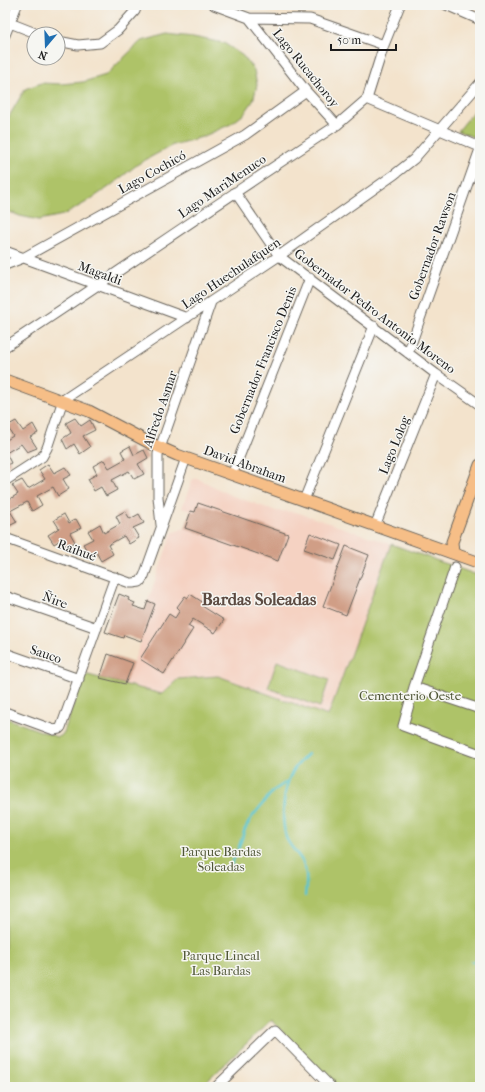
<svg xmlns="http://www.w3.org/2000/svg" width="485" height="1092" font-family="'IM FELL French Canon',serif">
<rect width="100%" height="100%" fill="#f6f6f2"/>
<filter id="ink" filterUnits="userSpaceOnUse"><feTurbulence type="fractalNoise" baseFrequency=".025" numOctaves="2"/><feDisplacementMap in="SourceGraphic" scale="8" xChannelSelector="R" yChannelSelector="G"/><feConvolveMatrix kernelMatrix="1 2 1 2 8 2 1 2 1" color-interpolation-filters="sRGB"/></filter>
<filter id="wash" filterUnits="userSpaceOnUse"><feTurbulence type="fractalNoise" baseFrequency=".012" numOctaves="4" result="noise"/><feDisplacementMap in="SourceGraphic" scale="16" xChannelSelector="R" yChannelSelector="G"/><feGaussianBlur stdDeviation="0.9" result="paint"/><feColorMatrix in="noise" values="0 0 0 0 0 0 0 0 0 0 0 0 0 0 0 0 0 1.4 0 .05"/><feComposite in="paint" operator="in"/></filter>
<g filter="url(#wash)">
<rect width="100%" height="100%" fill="#f3e3cc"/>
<path fill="#f5d2c2" d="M197,478L230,495L276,511L296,512L391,544L328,716L218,676L178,679L162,694L125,684L155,604L148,601L172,533L185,528L191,511L182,508L192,480Z"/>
<path fill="#aec367" stroke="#657042" d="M167,34L193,37L224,43L243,56L254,70L257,85L253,101L244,114L231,124L202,137L173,145L138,164L109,187L85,203L63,215L39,220L20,216L5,210V123L25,89L41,83L61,84L83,82L106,75L141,41Z
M480,104V133L478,139L458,131Z
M391,544L480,576V1087H336L271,1020L201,1087H5V718L57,737L61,736L64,732L84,674L162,694L178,679L218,676L328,716Z
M277,661L329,680L320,707L268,688Z"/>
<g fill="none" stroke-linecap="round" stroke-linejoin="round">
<path stroke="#59c5d0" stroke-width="2.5" d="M230,867L238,850L245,829L252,817L273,791L288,781
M305,896C307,880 308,867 298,855C294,849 288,844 286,837C281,819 283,789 292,773C295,766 302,760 308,754
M472,962L480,961"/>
</g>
<g id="blocks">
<path fill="#d09e86" d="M75,418L81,426L90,420L95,430L83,436L90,447L80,454L74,444L67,449L62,439L71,433L66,423Z
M16,421L23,431L33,424L38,433L30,437L37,448L27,452L21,444L6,453L11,463L5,466V441L13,436L7,426Z
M130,446L134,455L144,450L148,458L138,464L144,474L134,479L129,471L112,480L117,490L106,496L101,487L94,491L88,479L97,474L93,466L104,460L109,468L125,459L121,451Z
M48,464L54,473L65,467L71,475L63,479L69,489L58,496L53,487L37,496L42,505L32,511L27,502L10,511L17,522L7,527L5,524V502L18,494L12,485L22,480L28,489L45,479L39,470Z
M198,503L288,534L278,561L185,528L191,511L195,512Z
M125,511L130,519L139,514L144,523L133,528L139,538L129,544L124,536L108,545L113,554L101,561L96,552L90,556L83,544L93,539L88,531L100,524L104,533L120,524L116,516Z
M64,514L69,523L76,519L81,528L70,533L75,542L67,547L62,539L54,544L48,535L59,528L54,520Z
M310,533L341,545L335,560L304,549Z
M346,546L369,555L346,615L323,606Z
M119,594L129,598L128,600L135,603L133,606L145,610L148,601L155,604L141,641L124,635L123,638L105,632Z
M190,594L204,603L202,606L224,620L215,633L193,619L188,626L193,629L164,674L140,659L169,614L175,618L180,610L177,607L185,596L188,598Z
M108,654L133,663L125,684L100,678Z"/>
</g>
</g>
<g filter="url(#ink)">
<use href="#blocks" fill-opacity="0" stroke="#67625a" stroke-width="1"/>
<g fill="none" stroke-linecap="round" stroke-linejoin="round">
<g stroke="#67625a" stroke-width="11">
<path id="minor" d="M214,5L249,18L306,91L337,125
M446,5L480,20
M249,18L310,19L384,45
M10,23L38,34
M5,35L17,5
M58,41L78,45L100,43L118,30L135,11L137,5
M367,99L480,147
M235,192L279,256L436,374L480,405
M5,251L187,318
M5,265L23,258L245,135L306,91
M5,347C116,274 225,198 337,125L367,99L384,45L400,5
M408,353L480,149
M232,475L310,278
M5,481L42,457L47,448L63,400L279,256L395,174L414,159L480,83
M304,500L374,326
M161,525L158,497V454L211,302
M375,526L436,374
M5,538L130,583H133L140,582L144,576L186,458
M455,567L414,687L403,726L480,754
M5,596L97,628
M5,653L79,679
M414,687L480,709
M5,712L54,730L59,729L61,727L115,577
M216,1087L275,1030L331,1087"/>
</g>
<g stroke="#67625a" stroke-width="13">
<path id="major" d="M5,380L89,411L150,443L177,455L480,563
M453,553L452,542L480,465"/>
</g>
<use href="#minor" stroke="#fff" stroke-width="9"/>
<use href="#major" stroke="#f6be87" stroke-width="11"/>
</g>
</g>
<g text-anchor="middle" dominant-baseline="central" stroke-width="3" stroke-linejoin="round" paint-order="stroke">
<g font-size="13" fill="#1c1c1c" stroke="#f6f6f2">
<text transform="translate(306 68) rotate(51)">Lago Rucachoroy</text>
<text transform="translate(152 172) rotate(-29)">Lago Cochicó</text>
<text transform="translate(222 186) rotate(-34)">Lago MariMenuco</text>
<text transform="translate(432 246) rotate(-70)">Gobernador Rawson</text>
<text transform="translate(100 273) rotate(20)">Magaldi</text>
<text transform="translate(231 273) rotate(-34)">Lago Huechulafquen</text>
<text transform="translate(375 311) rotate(37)">Gobernador Pedro Antonio Moreno</text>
<text transform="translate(263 360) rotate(-68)">Gobernador Francisco Denis</text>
<text transform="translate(160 409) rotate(-71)">Alfredo Asmar</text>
<text transform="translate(394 445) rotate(-68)">Lago Lolog</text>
<text transform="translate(245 464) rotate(20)">David Abraham</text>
<text transform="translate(77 550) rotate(20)">Raihué</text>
<text transform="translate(55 600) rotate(20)">Ñire</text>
<text transform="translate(46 654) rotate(19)">Sauco</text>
</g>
<g font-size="13" fill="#4f5636" stroke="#f6f6f2">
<text x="410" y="695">Cementerio Oeste</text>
<text x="221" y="851">Parque Bardas<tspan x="221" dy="15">Soleadas</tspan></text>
<text x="221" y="955">Parque Lineal<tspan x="221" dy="15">Las Bardas</tspan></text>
</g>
<g font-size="17" font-weight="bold" fill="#5b4a41" stroke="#f6f6f2">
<text x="259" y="599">Bardas Soleadas</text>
</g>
</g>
<rect width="485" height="1092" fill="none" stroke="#f6f6f2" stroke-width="20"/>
<g transform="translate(46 46) rotate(199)"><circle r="19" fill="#f6f6f2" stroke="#9f9f9c"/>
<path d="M0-3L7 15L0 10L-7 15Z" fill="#1f6fb2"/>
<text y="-6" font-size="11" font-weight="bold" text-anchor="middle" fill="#1c1c1c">N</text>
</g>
<path d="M331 44v6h65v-6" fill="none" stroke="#1c1c1c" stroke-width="2"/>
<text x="337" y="44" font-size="12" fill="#1c1c1c" stroke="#f6f6f2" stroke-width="3" paint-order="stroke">50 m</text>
</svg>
